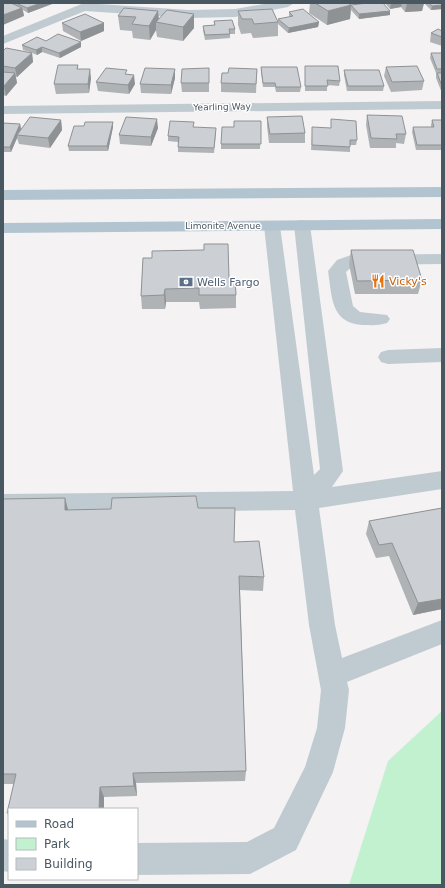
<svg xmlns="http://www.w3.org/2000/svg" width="445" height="888" font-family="'DejaVu Sans',sans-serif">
<rect width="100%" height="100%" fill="#f4f2f2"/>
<path fill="#c1f1cf" d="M442,711V885H349L388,761Z"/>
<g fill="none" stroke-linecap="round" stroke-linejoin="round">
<path fill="#c0cbd1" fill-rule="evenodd" d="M84,3L189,10L235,9L269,3H294L288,7L235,17L189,18L85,11L3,44V36Z
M442,101V109L3,114V106Z
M302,220L308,221L310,225L343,471L332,487L442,471V489L319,508L335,625L342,658L442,620V644L347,682L349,690L345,728L333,772L296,850L250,874L137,875V843L247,842L274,828L305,767L317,728L321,690L309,625L295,510L3,514V494L293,491L264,226L266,222L272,221L278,222L280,226L314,475L320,469L294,225L296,221Z
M442,254V264L354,265L346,272L353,306L360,312L387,315L390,319L387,323C378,326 371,325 362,325C330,323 332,295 328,271L337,260L351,255Z
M442,348V362L388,364L381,362L378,357L381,352L388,350Z
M3,839L9,840V872L3,871Z"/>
<path fill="#b2c4d0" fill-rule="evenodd" d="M442,187V197L3,200V190Z
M442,219V229L3,233V223Z"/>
</g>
<path fill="#afb3b6" d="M3,3H52V4L28,13L23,10L24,16Z
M310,3H348L351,5L362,4V3H383L390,15L359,19L351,10L350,19L327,25L309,13Z
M385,3H424L422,11L405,12L401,7L390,9Z
M424,3H442V9L431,10Z
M158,11L159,20L194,28L183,41L157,37L156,30L150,40L133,38L132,31L120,30L118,16Z
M238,11L278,21V19L289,17V12L319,22L318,27L288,33L278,24V36L253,38L251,33L241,34L238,25Z
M214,21L235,29V34H230V38L205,40L203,30V26L214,25Z
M62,23H104V31L81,41L63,31Z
M442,31V46L430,42L431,33Z
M46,41L81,42V47L60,58L42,52L37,55L32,53L33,62L17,77H16L17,83L6,96L3,95V51L30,52L23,50L22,45Z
M431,53H442V93L436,78V73L430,58Z
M78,65V69L91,78L89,93L56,94L54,84Z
M305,66L340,81L339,86L327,85V91H305Z
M261,67L301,87L300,92H276L275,87H263L261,72Z
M386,67L424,81L422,90L391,92L384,76Z
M209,68V92H182L181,83Z
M257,69L256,93L221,92V83L228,73Z
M344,70L384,86L383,91H347L344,75Z
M175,78L171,94L141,93L140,84Z
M96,82L135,84L129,94L98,91Z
M367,115L406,134L404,144L396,143V148H370L366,125Z
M267,117L305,133V143H269L267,126Z
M331,119L357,140L356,145H350V152L311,150L312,132L331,128Z
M61,120L62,130L50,148L19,144L17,138L11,152H3V123L20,124L21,129Z
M432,120H442V150H416L412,132L413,127H431V125Z
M261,121L260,149H221V144L234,127Z
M113,122V127L108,151H69L68,146L84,126Z
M194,127L216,133L214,153L178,152V142L168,141V136Z
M158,128L151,146L120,144L119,135Z
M351,250L422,280L418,294H355L349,264Z
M143,258L229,278L236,295V308L200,309L199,302H166L165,309H142L141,296Z
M3,499L68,510L198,508H235L234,542L264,577L263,591L240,590L246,771L245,781L136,783L137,796L104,797V809H9V817L7,813L14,784H3Z
M442,508V609L413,615L389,556L376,558L366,534L369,521Z"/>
<path fill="#8f9294" d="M41,3H52V4L28,13L27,8Z
M391,3H402L401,7L390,9Z
M407,3H424L422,11L405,12Z
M351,5L350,19L327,25L328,11Z
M442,5V9L431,10L432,6Z
M22,8L24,16L3,25V15Z
M158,11L159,23L156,22V30L150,40L149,26Z
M390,11V15L359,19V14Z
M194,14V28L183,41V27Z
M319,22L318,27L288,33L289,28Z
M104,23V31L81,41L80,32Z
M81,42V47L60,58L59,53Z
M42,47V52L37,55L36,50Z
M32,53L33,62L17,77L15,68Z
M90,69L91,78L89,93L88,84Z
M175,69V78L171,94V85Z
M15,73L17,83L6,96L4,86Z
M134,75L135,84L129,94L128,85Z
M157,119L158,128L151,146V137Z
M61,120L62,130L50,148L48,138Z
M113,122V127L108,151L107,146Z
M20,124L21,129L17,135V138L11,152L10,147Z
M165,289L166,302L165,309L164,295Z
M65,498L69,513L65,510Z
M442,599V609L413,615L418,603Z
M133,773L136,783L137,796L134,786Z
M100,787L104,797V809H99Z"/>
<path fill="#ccd0d4" stroke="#8f9294" d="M3,3H11L22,8L3,15Z
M16,3H41L27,8Z
M315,3H348L351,5L328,11Z
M367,3H383L390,11L359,14L351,5Z
M429,3H442V5L432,6Z
M124,8L158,11L149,26L132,24L136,17L118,16Z
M272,9L278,22L254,24L252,19H242L238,11Z
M303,9L319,22L289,28L278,19L293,16L289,12Z
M167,10L194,14L183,27L156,22Z
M85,14L104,23L80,32L62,23Z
M232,20L235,29H229L230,34L205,35L203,26L215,25L214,21Z
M438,29L442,31V37L431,33Z
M58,34L81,42L59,53L42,47L36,50L22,45L37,37L46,41Z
M6,48L32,53L15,68L3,66V51Z
M431,53H442V69H437Z
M58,65H78L77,69H90L88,84H54Z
M305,66H338L340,81L327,80L328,86H305Z
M417,66L424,81L392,82L386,67Z
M261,67H297L301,87H276L275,83H263Z
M106,68L127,70L125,74L134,75L128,85L96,82Z
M145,68L175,69L171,85L140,84Z
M209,68V83H181L182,69Z
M229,68L257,69L256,84L221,83L222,73H228Z
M344,70H379L384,86H348Z
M3,72L15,73L4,86H3Z
M437,73H442V86Z
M367,115L402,116L406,134H396L397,139L371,138Z
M302,116L305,133L270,134L267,117Z
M30,117L61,120L48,138L17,135Z
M126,117L157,119L151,137L119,135Z
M331,119L356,121L357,140H350V147L312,145V127L331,128Z
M432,120H442V145H417L413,127H434Z
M170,121L194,122L193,127L216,128L214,148L178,147L179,137L168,136Z
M234,121H261V144H221L222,127H234Z
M85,122H113L107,146H68L74,126H84Z
M3,123L20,124L10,147H3Z
M204,244H228L229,278H235L236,295H199V288L165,289L164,295L141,296L143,258H152V251L204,250Z
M351,250H413L422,280L357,281Z
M196,496L198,508H235L234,542L259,541L264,577L239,576L246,771L133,773L134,786L100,787L99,809H9V813H7L16,774H3V499L65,498V510L111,509L112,498Z
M442,508V599L418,603L392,543L379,545L369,521Z"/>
<defs>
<g id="restaurant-bare" transform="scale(1.08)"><path d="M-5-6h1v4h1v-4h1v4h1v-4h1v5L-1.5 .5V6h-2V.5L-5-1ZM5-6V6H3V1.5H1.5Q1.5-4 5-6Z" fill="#e8710a" stroke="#fff" stroke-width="2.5" paint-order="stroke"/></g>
<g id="bank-bare" transform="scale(1.08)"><path d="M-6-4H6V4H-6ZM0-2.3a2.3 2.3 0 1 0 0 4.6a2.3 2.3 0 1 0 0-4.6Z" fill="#5c6f8a" stroke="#fff" stroke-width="2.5" paint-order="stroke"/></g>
</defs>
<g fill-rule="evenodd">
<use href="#restaurant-bare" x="378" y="281"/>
<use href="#bank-bare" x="186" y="282"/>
</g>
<g text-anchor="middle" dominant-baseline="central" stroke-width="3" stroke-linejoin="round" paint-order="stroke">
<g font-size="9" fill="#495760" stroke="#fff">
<text transform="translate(222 107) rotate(-1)">Yearling Way</text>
<text x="223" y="226">Limonite Avenue</text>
</g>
<g font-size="11" fill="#c56008" stroke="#fff" text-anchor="start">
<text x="389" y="281">Vicky's</text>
</g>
<g font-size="11" fill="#4e5e75" stroke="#fff" text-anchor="start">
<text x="197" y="282">Wells Fargo</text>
</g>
</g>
<rect width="445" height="888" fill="none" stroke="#495760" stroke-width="8"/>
<rect x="8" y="808" width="130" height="72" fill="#ffffff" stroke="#b6bcbf"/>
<rect x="16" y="821" width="20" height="6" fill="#b2c4d0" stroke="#b6bcbf"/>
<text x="44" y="828" font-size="12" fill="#495760">Road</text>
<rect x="16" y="838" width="20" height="12" fill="#c1f1cf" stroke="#b6bcbf"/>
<text x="44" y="848" font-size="12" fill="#495760">Park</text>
<rect x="16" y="858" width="20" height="12" fill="#ccd0d4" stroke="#b6bcbf"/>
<text x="44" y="868" font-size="12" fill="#495760">Building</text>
</svg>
